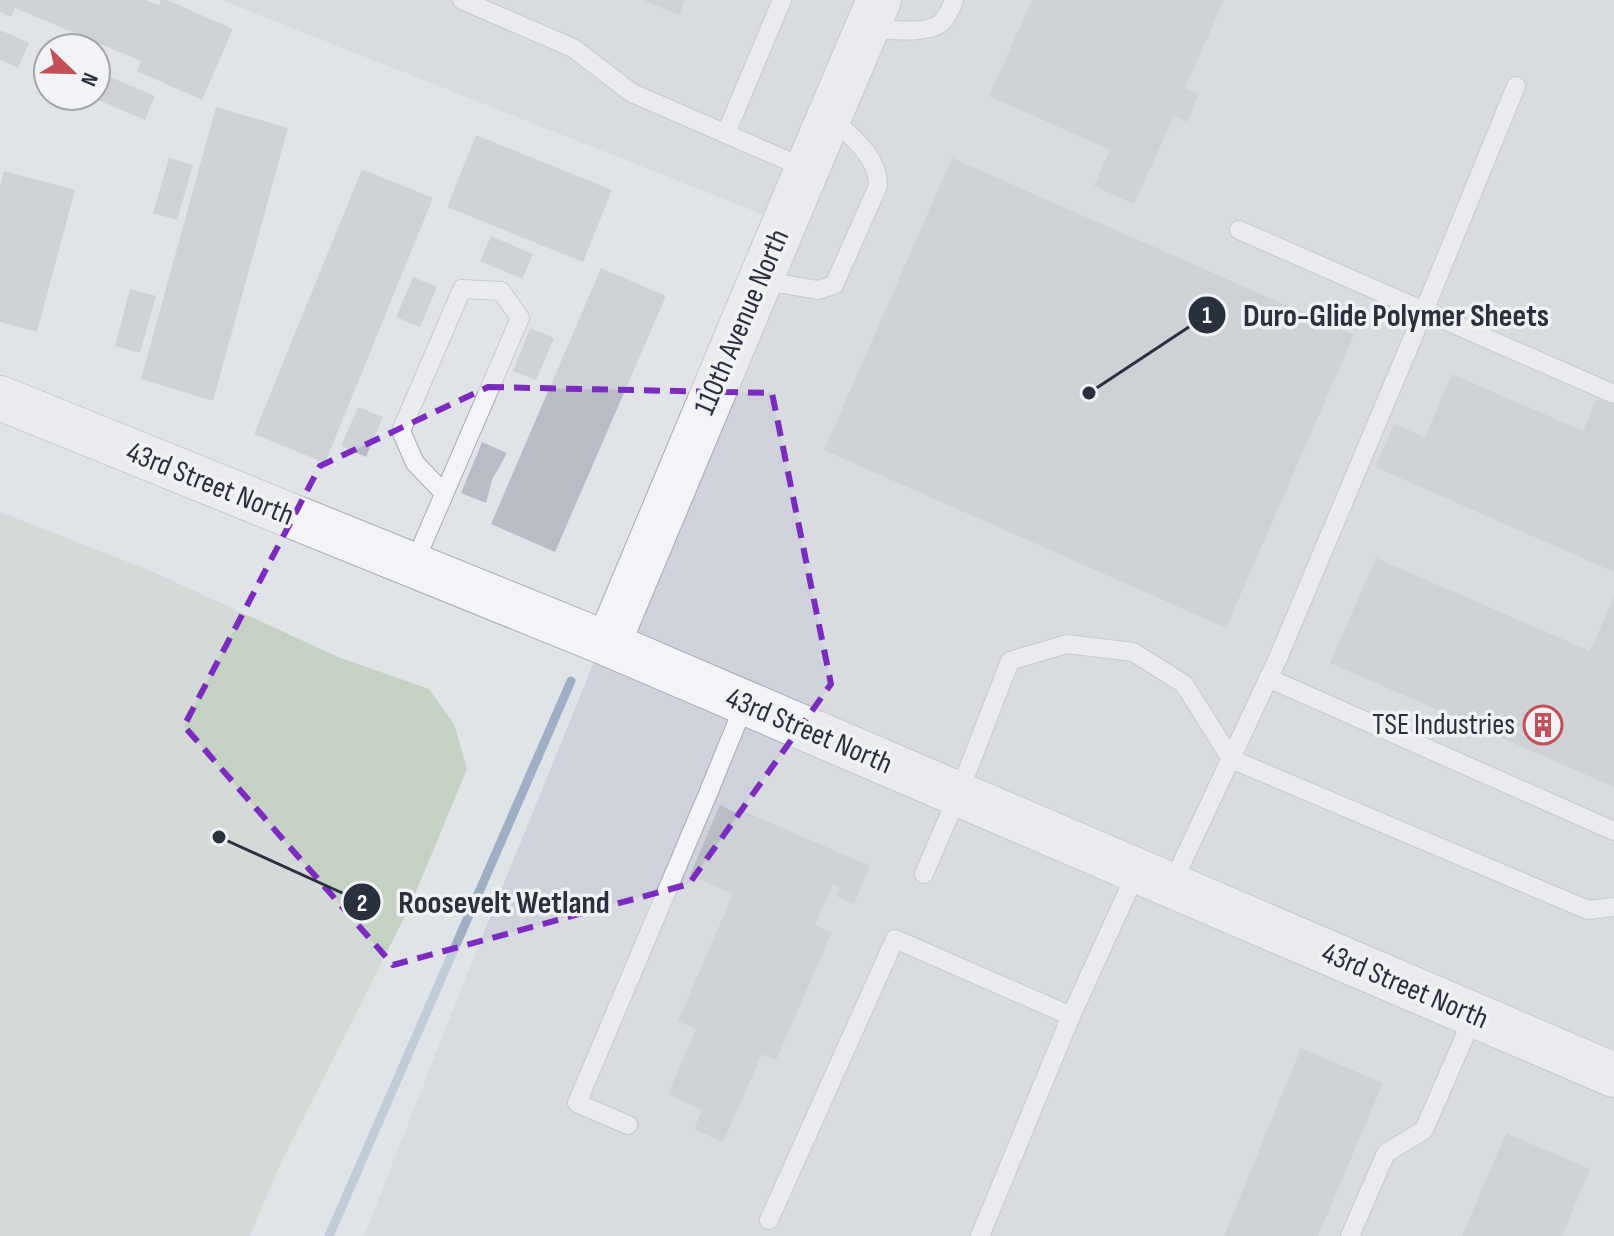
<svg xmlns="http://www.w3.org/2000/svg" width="1614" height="1236" font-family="'Sofia Sans Condensed',sans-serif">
<rect width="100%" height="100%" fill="#e0e3e8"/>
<path fill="#ced2da" d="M221,0H860L767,216Z
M899,0H1614V1058L631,637Z
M596,657L1614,1093V1236H364L469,969Z"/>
<path fill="#c5d1c2" d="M0,512L149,570L338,657L429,689L454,724L467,769L410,906L279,1167L250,1236H0Z"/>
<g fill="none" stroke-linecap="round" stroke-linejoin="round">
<path stroke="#9eafc5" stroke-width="9" d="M329,1236L571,681"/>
</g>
<path fill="#b8bcc4" d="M0,0H146L159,6L161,0H167L233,29L202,100L137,71L141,61L15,8L11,17L0,12Z
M643,0H685L679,15Z
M1032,0H1224L1185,88L1199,94L1187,122L1174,116L1134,204L1094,186L1110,150L989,96Z
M0,30L29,43L18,68L0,60Z
M103,74L155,96L145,120L89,96H96V90Z
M216,107L288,128L213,401L141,379Z
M476,135L612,190L583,262L447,207Z
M169,158L193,165L177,220L153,213Z
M952,158L1354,335L1226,628L824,450Z
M362,169L433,198L325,463L254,434Z
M4,171L75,190L37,332L0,322V187Z
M491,236L533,254L522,279L480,261Z
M601,268L666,296L555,552L491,524Z
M413,277L437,287L420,327L396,317Z
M130,289L156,296L140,353L115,346Z
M530,328L554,338L536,380L513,371Z
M1452,374L1583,431L1597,398L1614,405V572L1375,467L1394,424L1425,437Z
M358,407L383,417L366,457L341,446Z
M482,442L507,453L492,480L486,503L461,493Z
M1376,558L1590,651L1614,597V787L1330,663Z
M720,805L739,814L741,810L870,866L854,904L836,896L840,887L833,884L815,925L832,932L776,1060L762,1054L723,1142L694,1129L702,1110L668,1094L696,1029L678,1021L733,894L690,875Z
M1301,1048L1383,1083L1318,1236H1224Z
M1506,1133L1590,1169L1562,1236H1462Z"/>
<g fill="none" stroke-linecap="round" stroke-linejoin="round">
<g stroke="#a6aab2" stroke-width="20">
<path id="service" d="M462,0L573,48L632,93L807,169
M868,29C886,29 927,35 941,23C947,18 951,8 954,0
M726,133L782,0
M1239,230L1424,311L1516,86
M760,280L818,290L834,285L878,186C879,156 849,135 830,116
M413,566L520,318L501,291L462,289L401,431L415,463L444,493
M1268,678L1614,831
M924,874L958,795L1010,661L1067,644L1133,652L1184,684L1231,759L1588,910L1614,907
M1171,886L1278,658L1424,311L1614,394
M628,1125L577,1103L707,796L745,703
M769,1220L895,939L1071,1016L1137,871
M980,1236L1071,1016
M1350,1236L1386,1153L1424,1130L1474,1015"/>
</g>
<g stroke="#a6aab2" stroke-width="46">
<path id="tertiary" d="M0,398L608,644L1614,1075
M608,644L807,169L879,0"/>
</g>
<use href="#service" stroke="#f3f4f7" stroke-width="18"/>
<use href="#tertiary" stroke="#f3f4f7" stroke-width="44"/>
</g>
<path d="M0 0H1614V1236H0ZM488,387L772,393L831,684L689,884L393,965L184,726L320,466Z" fill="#e0e3e8" fill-opacity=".55" fill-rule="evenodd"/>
<path fill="none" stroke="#7b2cbf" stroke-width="6" stroke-dasharray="16 10" stroke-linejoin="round" d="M488,387L772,393L831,684L689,884L393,965L184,726L320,466Z"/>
<defs>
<g id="building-ring" transform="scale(2)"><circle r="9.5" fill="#f0f2f6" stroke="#c34f59" stroke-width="1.5"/><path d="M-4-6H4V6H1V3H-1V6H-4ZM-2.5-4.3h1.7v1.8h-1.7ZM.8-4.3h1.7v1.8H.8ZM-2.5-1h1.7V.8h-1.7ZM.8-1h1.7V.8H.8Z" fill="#c34f59"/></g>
</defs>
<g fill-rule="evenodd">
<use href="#building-ring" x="1543" y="725"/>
</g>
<g text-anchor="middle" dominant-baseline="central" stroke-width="7" stroke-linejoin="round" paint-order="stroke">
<g font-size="30" fill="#2a303e" stroke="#f0f2f6">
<text transform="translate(742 322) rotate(-67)">110th Avenue North</text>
<text transform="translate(210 484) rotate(22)">43rd Street North</text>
<text transform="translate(809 731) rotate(23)">43rd Street North</text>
<text transform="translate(1405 986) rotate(23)">43rd Street North</text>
</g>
<g font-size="30" fill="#2a303e" stroke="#f0f2f6" text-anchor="end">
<text x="1515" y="725">TSE Industries</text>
</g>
</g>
<path fill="none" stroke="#2a303e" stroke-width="3" d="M1089 393L1207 315M219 837L362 902"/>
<g fill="#2a303e" stroke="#f0f2f6" stroke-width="3">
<circle cx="1089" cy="393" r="8"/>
<circle cx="219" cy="837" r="8"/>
<circle cx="1207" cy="315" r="20"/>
<circle cx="362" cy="902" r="20"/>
</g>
<g font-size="24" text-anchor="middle" font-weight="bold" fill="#fff">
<text x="1207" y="323">1</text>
<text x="362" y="911">2</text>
</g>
<g font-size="32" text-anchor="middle" font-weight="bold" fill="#2a303e" stroke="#f0f2f6" stroke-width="7" stroke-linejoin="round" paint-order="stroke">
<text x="1396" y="326">Duro-Glide Polymer Sheets</text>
<text x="504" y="913">Roosevelt Wetland</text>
</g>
<g transform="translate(72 72) rotate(113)"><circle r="38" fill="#f0f2f6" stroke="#a1a4ac" stroke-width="2"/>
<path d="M0-6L14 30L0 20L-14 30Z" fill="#c34f59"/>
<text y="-12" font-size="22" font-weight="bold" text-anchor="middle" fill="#2a303e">N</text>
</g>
</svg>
